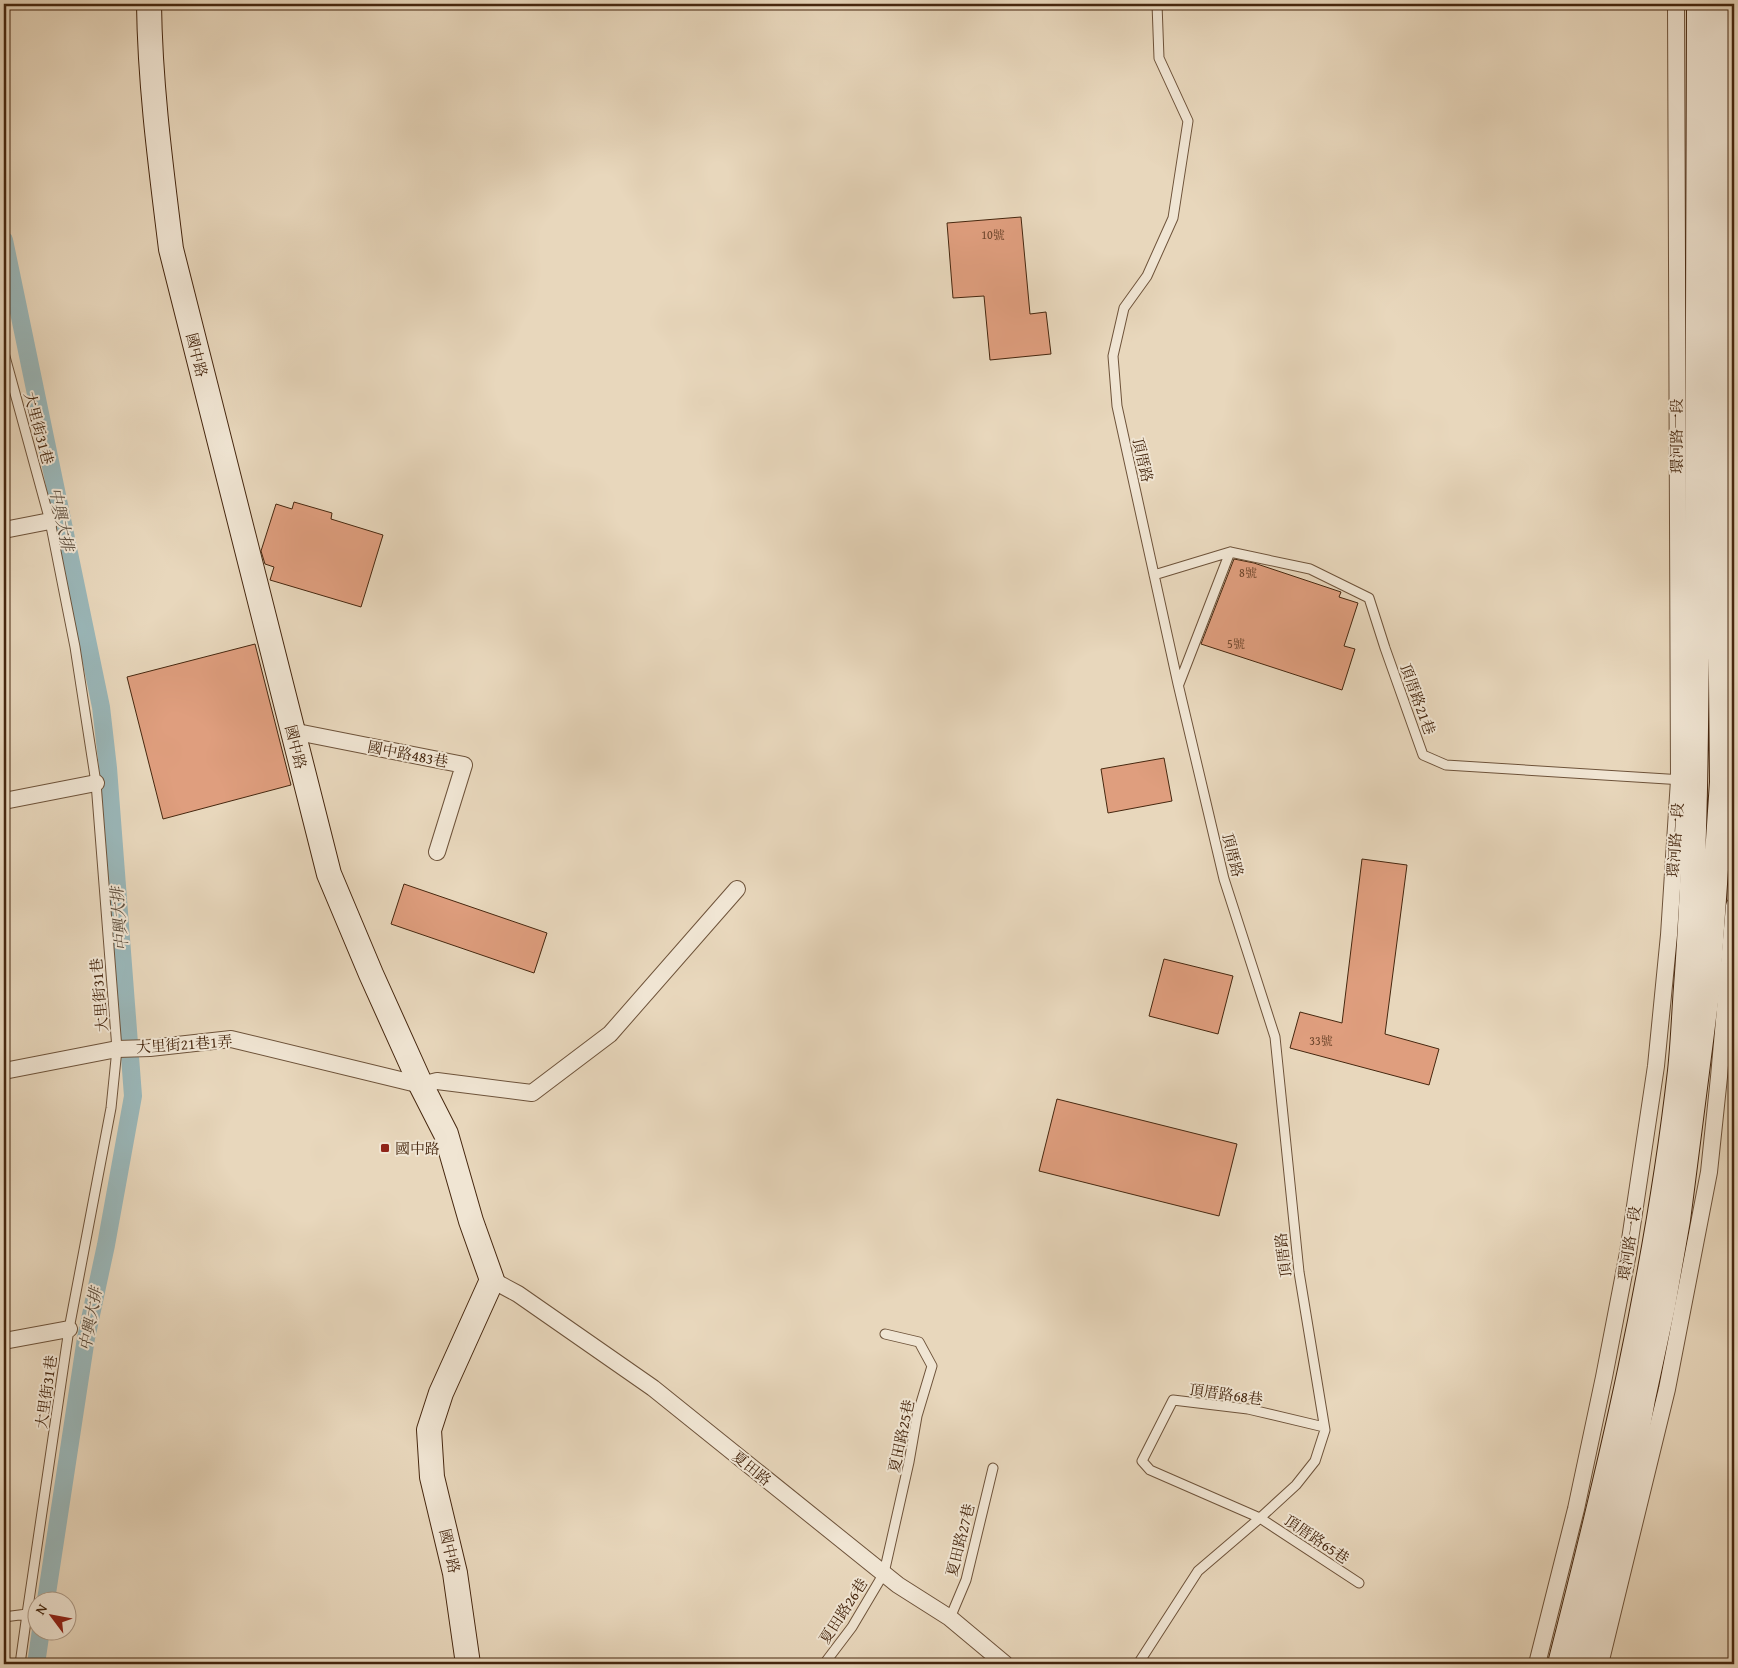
<svg xmlns="http://www.w3.org/2000/svg" width="1738" height="1668" font-family="'Gentium Book Plus','Noto Serif TC',serif">
<rect width="100%" height="100%" fill="#e8d7bc"/>
<filter id="stains"><feTurbulence type="fractalNoise" baseFrequency=".004" numOctaves="4"/><feColorMatrix values="0 0 0 0 .2 0 0 0 0 .09 0 0 0 0 .02 0 0 0 .5 -.17"/></filter>
<radialGradient id="worn" r=".72"><stop offset=".6" stop-color="#630" stop-opacity="0"/><stop offset="1" stop-color="#630" stop-opacity=".3"/></radialGradient>
<g fill="none" stroke-linecap="round" stroke-linejoin="round">
<path stroke="#9ab7b9" stroke-width="18" d="M4,240L101,707L108,768L133,1096L106,1245L86,1338L46,1600
M36,1664L41,1630"/>
</g>
<path fill="#df9e7e" stroke="#46270f" d="M1021,217L1030,314L1046,312L1051,354L990,360L984,296L953,298L947,223Z
M294,502L332,513L331,519L383,535L361,607L270,580L274,567L265,564L261,551L276,504L292,509Z
M1234,559L1254,563L1341,592L1339,597L1358,603L1344,646L1355,649L1342,690L1201,644Z
M255,644L291,785L163,819L127,677Z
M1164,758L1172,801L1108,813L1101,769Z
M1362,859L1407,865L1385,1034L1439,1049L1429,1085L1290,1048L1300,1012L1342,1023Z
M404,884L547,933L534,973L391,924Z
M1164,959L1233,976L1218,1034L1149,1016Z
M1057,1099L1237,1144L1219,1216L1039,1171Z"/>
<g fill="none" stroke-linecap="round" stroke-linejoin="round">
<g stroke="#6e533a" stroke-width="11">
<path id="lane" d="M4,353L50,521L75,647L96,783L117,1049L111,1108L69,1329L27,1614L4,1617
M1154,575L1230,552L1310,569L1369,598L1385,648L1423,755L1446,765L1683,780
M1179,684L1230,552
M1324,1427L1248,1409L1173,1400L1142,1461L1150,1470L1260,1518L1359,1583
M950,1618L966,1580L993,1468
M20,1664L27,1614
M824,1664L852,1627L884,1573L909,1462L917,1416L932,1366L919,1342L885,1334
M1138,1664L1198,1571L1260,1518L1296,1485L1315,1461L1325,1430L1299,1272L1275,1037L1224,879L1178,684L1117,406L1113,356L1124,308L1147,276L1173,218L1188,121L1159,58L1157,4"/>
</g>
<g stroke="#6e533a" stroke-width="18">
<path id="street" d="M4,530L50,521
M292,731L464,765L437,852
M4,801L96,783
M4,1071L117,1049L150,1048L231,1039L421,1085L437,1081L532,1093L610,1034L737,889
M492,1280L518,1294L653,1388L898,1585L950,1618L1005,1664
M4,1341L69,1329
M1537,1664L1576,1509L1604,1377L1628,1253L1656,1066L1669,935L1679,780L1676,4
M1600,1664L1667,1389L1709,1172L1719,1077L1734,906"/>
</g>
<g stroke="#46270f" stroke-width="26">
<path id="secondary" d="M149,4C150,86 161,168 171,249L329,874L371,974L421,1085L446,1134L471,1221L492,1280L441,1393L429,1430L432,1477L455,1573L468,1664
M1560,1664C1610,1469 1657,1272 1680,1071C1683,1043 1684,1015 1686,987C1695,870 1696,752 1697,634C1699,424 1699,214 1699,4
M1583,1664L1631,1465L1643,1399L1663,1306L1678,1220L1708,986L1722,782L1720,577L1723,4"/>
</g>
<use href="#lane" stroke="#f0e5d3" stroke-width="9"/>
<use href="#street" stroke="#f0e5d3" stroke-width="16"/>
<use href="#secondary" stroke="#f0e5d3" stroke-width="24"/>
</g>
<rect fill="#8f2418" stroke="#f0e5d3" stroke-width="2" x="380" y="1143" width="10" height="10" rx="2.5"/>
<g text-anchor="middle" dominant-baseline="central" stroke-width="4" stroke-linejoin="round" paint-order="stroke">
<g font-size="12" fill="#6c452b">
<text x="993" y="234">10號</text>
<text x="1248" y="572">8號</text>
<text x="1236" y="643">5號</text>
<text x="1321" y="1040">33號</text>
</g>
<g font-size="15" fill="#46270f" stroke="#f0e5d3">
<text transform="translate(197 355) rotate(76)">國中路</text>
<text transform="translate(39 428) rotate(75)">大里街31巷</text>
<text transform="translate(1676 436) rotate(-90)">環河路一段</text>
<text transform="translate(1143 460) rotate(77)">頂厝路</text>
<text transform="translate(1418 699) rotate(70)">頂厝路21巷</text>
<text transform="translate(296 747) rotate(76)">國中路</text>
<text transform="translate(408 754) rotate(11)">國中路483巷</text>
<text transform="translate(1675 840) rotate(-86)">環河路一段</text>
<text transform="translate(1233 855) rotate(76)">頂厝路</text>
<text transform="translate(99 995) rotate(-95)">大里街31巷</text>
<text transform="translate(184 1044) rotate(-4)">大里街21巷1弄</text>
<text transform="translate(1629 1243) rotate(-81)">環河路一段</text>
<text transform="translate(1283 1255) rotate(-97)">頂厝路</text>
<text transform="translate(46 1392) rotate(-82)">大里街31巷</text>
<text transform="translate(1226 1394) rotate(8)">頂厝路68巷</text>
<text transform="translate(901 1436) rotate(-78)">夏田路25巷</text>
<text transform="translate(752 1468) rotate(39)">夏田路</text>
<text transform="translate(1317 1539) rotate(34)">頂厝路65巷</text>
<text transform="translate(960 1540) rotate(-76)">夏田路27巷</text>
<text transform="translate(450 1551) rotate(77)">國中路</text>
<text transform="translate(843 1611) rotate(-57)">夏田路26巷</text>
</g>
<g font-size="15" fill="#46270f" stroke="#f0e5d3" text-anchor="start">
<text x="395" y="1148">國中路</text>
</g>
<g font-size="16" font-style="italic" fill="#5b4b3a" stroke="#f0e5d3">
<text transform="translate(62 519) rotate(78)">中興大排</text>
<text transform="translate(119 919) rotate(-95)">中興大排</text>
<text transform="translate(90 1319) rotate(-80)">中興大排</text>
</g>
</g>
<rect width="1738" height="1668" fill="none" stroke="#e8d7bc" stroke-width="20"/>
<rect x="5" y="5" width="1728" height="1658" fill="none" stroke="#46270f" stroke-width="2.5"/>
<rect x="10" y="10" width="1718" height="1648" fill="none" stroke="#46270f"/>
<g transform="translate(52 1616) rotate(302)"><circle r="24" fill="#f0e5d3" stroke="#ac9985"/>
<path d="M0-4L9 19L0 12L-9 19Z" fill="#8f2418"/>
<text y="-8" font-size="14" font-weight="bold" text-anchor="middle" fill="#46270f">N</text>
</g>
<rect width="100%" height="100%" filter="url(#stains)"/>
<rect width="100%" height="100%" fill="url(#worn)"/>
</svg>
